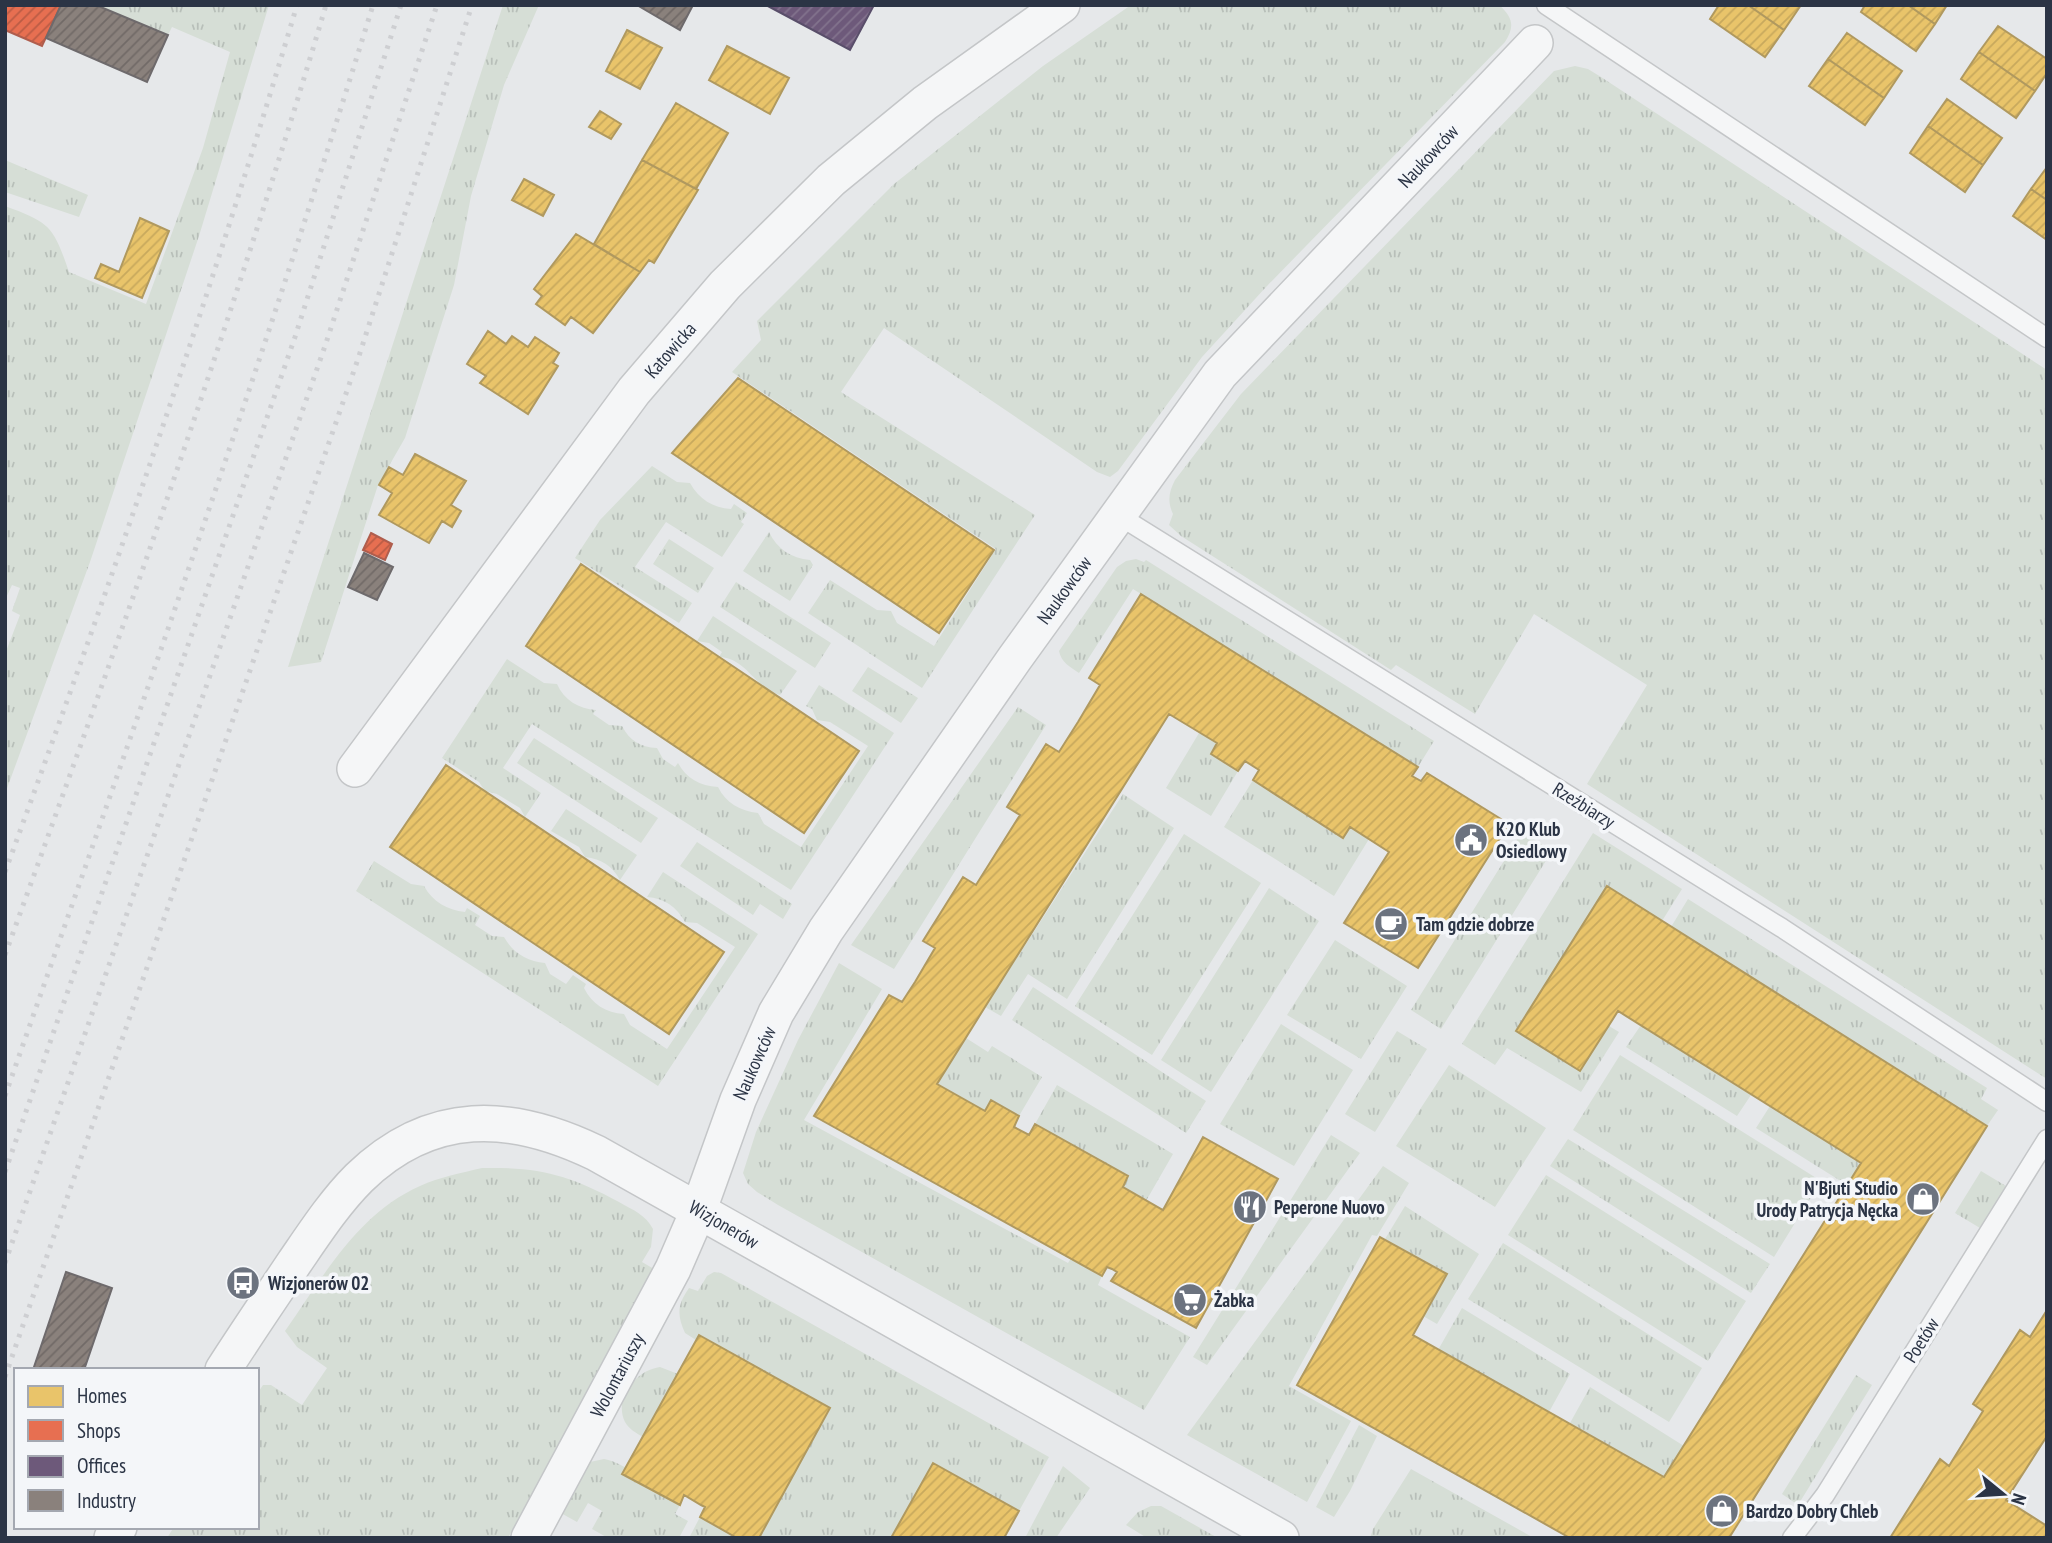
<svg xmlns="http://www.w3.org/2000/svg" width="2052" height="1543" font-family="'PT Sans Narrow',sans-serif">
<defs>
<pattern id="grass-tufts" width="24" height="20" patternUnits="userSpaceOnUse" patternTransform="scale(1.75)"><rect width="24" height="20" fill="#d6ded6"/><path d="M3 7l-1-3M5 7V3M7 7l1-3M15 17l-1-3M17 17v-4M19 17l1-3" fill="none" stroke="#b8bfb9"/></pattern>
<pattern id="homes-hatch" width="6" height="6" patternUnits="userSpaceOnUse" patternTransform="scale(1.75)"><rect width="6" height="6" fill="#e9c46a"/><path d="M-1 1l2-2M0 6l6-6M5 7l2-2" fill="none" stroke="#c8a95d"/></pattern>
<pattern id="shops-hatch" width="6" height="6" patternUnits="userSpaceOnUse" patternTransform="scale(1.75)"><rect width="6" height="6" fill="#e76f51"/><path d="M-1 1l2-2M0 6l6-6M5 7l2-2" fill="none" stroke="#bb5c45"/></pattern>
<pattern id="offices-hatch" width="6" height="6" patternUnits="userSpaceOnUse" patternTransform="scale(1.75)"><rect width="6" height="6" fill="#6d597a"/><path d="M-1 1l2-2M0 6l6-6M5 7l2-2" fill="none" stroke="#82738d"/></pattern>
<pattern id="industry-hatch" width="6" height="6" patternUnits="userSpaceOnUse" patternTransform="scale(1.75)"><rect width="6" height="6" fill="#8a817c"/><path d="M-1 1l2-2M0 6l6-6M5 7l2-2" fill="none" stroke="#716a67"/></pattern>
</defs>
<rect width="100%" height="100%" fill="#e6e8ea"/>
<path fill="url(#grass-tufts)" d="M96,5H269L199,236L90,562L5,794V654L20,615L12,611L20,588L12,585L5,600V206C51,223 53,226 69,272L146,304L203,148L230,52L172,27L168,35Z
M503,5H539L504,85L471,196L454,285L405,438L378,485L321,662L288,667Z
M1131,5H1499C1513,17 1515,27 1505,42L1266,287L1202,357L1118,471L1110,477L1097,472L884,328L841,392L1035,515L922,688L808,613L830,580L877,610L891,611L897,623L934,646L996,549L732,372L761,340L757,321L894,184L1043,66Z
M1575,66L1588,69L1601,77L2047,370V1079L1587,784L1647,685L1534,614L1475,714L1396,665L1391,670L1181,536L1169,525L1173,514C1167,501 1169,492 1175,480L1241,394L1554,71Z
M5,160L88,195L79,217L5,192Z
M652,466L677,482L690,483C699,499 713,508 731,509L734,504L747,513L741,522L744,524L722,557L666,522L635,567L692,603L679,623L575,558L600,520Z
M769,532C777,549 791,558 810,560L813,565L790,601L743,571Z
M669,539L714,568L698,593L653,564Z
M1136,559L1144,562L1146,560L1434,741L1418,767L1133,589L1079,673C1070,667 1061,662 1059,651L1117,567L1126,561Z
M736,582L831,643L815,668L720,607Z
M713,616L797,671L780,695C754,688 747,658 719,657L722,652L709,643L697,641Z
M507,659L544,683L557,684C564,700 579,709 596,710L593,714L609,725L622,726C630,741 640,747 657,748L663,759L675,767L678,763C686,778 700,786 718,787C726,803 740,811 758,813L764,824L801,847L868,746L830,722L817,720L812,709L806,706L819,685L894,733L791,890L532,724L503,768L541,793L525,817L520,808L497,794L485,791L479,782L442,758Z
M868,667L918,698L901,723L852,691Z
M1018,707L1046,725L894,969L851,945Z
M1199,733L1217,743L1211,754L1238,771L1211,816L1166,788Z
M534,738L658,818L641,843L517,763Z
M1253,780L1343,838L1350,827L1369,839L1334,896L1224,827Z
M1123,794L1174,828L1067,999L1028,974L1001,1016L985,1007Z
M566,809L637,855L620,880C612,866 602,859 585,857L579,847L551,831Z
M1522,832L1552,851L1441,1029L1411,1010Z
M1593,833L1682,889L1662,921L1606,887L1516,1031L1580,1071L1609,1026L1619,1032L1581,1092L1507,1048L1495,1065L1462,1044Z
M1184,834L1261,883L1152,1055L1075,1006Z
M697,842L792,904L783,919L760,904L753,915L680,866Z
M374,861L411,884L424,886C433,902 447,910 465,912L467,908L480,916L475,925L492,936L504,937C513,953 527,961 545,963L550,974L566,984L573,975L586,984L584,988C592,1004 606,1013 624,1014L630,1025L667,1049L735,947L697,923L685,922C677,907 664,898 647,897L663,872L758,934L658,1086L356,891Z
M1269,888L1319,921L1211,1092L1161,1060Z
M1688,899L1987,1088L1981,1099L1998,1110L1987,1126L1671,927Z
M1335,940L1407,986L1361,1059L1287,1015Z
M839,963L882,989L804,1120L1068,1263L1071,1258L1102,1276L1098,1285L1190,1337L1144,1410L778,1205L757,1192L748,1184L743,1173L756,1132L798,1040Z
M1033,987L1206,1101L1186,1133L1012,1020Z
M1281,1024L1353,1070L1294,1166L1220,1124Z
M1641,1025L1751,1095L1737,1116L1626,1047Z
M1397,1031L1427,1049L1375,1132L1345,1114Z
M966,1038L988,1052L992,1046L1042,1077L1019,1116L992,1100L985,1111L937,1084Z
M1620,1055L1821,1181L1774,1257L1573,1130Z
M1449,1065L1546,1128L1495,1207L1396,1146Z
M1057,1085L1173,1154L1146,1201L1123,1187L1128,1176L1035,1124Z
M1770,1106L1861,1163L1847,1185L1756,1128Z
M1331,1135L1360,1153L1207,1365L1193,1357Z
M1568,1139L1770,1264L1751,1293L1550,1166Z
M1383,1166L1409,1183L1377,1236L1372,1235L1289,1386L1351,1421L1307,1502L1187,1435Z
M482,1168C539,1167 569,1175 619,1202C633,1210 646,1215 653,1229L651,1247L642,1262L654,1269L508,1538H167L174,1527H257V1394L263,1385H271L302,1405L327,1368L297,1347L285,1331C323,1277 357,1214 420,1186C440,1177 461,1173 482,1168Z
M1981,1171L2006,1186L1980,1228L1955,1213Z
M1546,1175L1746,1301L1708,1361L1508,1235Z
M1405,1206L1479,1254L1437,1324L1423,1316L1447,1273L1385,1239Z
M1503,1243L1702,1368L1669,1422L1468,1299Z
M714,1272L721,1273L1049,1457L1019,1511L933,1464L891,1538H759L830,1408L699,1335L696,1340L685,1333C677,1315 677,1305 689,1288L698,1291L707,1276Z
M1462,1308L1570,1374L1549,1412L1438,1350Z
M660,1367L678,1374L643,1437C636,1433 629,1429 625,1422C613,1397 637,1370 660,1367Z
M1856,1375L1872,1385L1798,1505L1782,1494Z
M1590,1387L1684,1446L1664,1477L1570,1423Z
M1359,1425L1377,1436L1350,1491L1334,1517L1316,1507Z
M604,1459C627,1463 659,1491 680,1505L675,1514L688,1521L679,1538H608L592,1529L602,1511L588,1503L577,1522L559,1512L583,1467L590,1462Z
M1063,1466L1090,1488L1056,1538H1025Z
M1411,1469L1534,1538H1370L1373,1529Z
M1151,1506H1161L1218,1538H1147L1126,1525L1138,1512Z
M700,1517L737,1538H689Z"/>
<path fill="url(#homes-hatch)" stroke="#b0995f" stroke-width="2" d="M1719,5H1748L1784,30L1765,57L1710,19Z
M1748,5H1801L1784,30Z
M1865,5H1908L1935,24L1916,51L1861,12Z
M1908,5H1947L1935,24Z
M1998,26L2047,59V73L2035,91L1979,52Z
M627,30L662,48L640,89L606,71Z
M1847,33L1902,71L1884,98L1828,59Z
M727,46L789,78L770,114L709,80Z
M1979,52L2035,91L2016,118L1961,79Z
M1828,59L1884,98L1865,125L1809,86Z
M1947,99L2002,138L1983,165L1928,126Z
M676,103L728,133L696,189L642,160Z
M600,111L621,124L611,139L589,127Z
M1928,126L1983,165L1965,192L1910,153Z
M642,160L698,190L654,263L649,260L640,272L594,244Z
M2047,167V200L2031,189Z
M524,179L554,195L543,216L512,200Z
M2031,189L2047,200V240L2013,216Z
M140,218L169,231L142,298L95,278L101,264L119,272Z
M576,234L640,272L593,333L571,317L565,325L536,304L542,296L534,289Z
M488,331L506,344L512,336L528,347L535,337L559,353L553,363L558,366L528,414L480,383L486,376L467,364Z
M738,378L994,550L939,633L672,453Z
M415,454L466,481L451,505L461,511L452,527L442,521L429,543L379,515L392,493L379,485L389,467L403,475Z
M581,564L859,751L804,833L526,646Z
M1141,594L1418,767L1412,776L1421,781L1427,773L1509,824L1418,968L1344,923L1389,852L1350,827L1343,838L1253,780L1259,770L1245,761L1238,771L1211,754L1217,743L1169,714L985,1007L937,1084L985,1111L991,1100L1019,1116L1014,1127L1029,1135L1035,1124L1128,1176L1123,1187L1163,1210L1203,1137L1278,1179L1196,1328L1111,1281L1117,1272L1112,1269L1107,1267L1102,1276L814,1116L889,995L902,1002L915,982L935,948L923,941L963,877L976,885L1020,815L1007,807L1046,744L1059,752L1078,722L1100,685L1089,678Z
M446,765L724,952L669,1034L390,847Z
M1607,886L1987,1126L1729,1538H1570L1297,1385L1380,1237L1447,1274L1413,1335L1664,1477L1831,1211L1861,1163L1618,1011L1580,1071L1516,1031Z
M2047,1310V1436L2006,1500L2047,1526V1538H1890L1940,1459L1949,1466L1983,1411L1973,1404L2020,1330L2030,1337Z
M699,1335L830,1408L759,1538H737L700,1517L705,1507L701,1505L684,1495L680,1505L622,1474Z
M933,1463L1019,1511L1004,1538H891Z"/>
<path fill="url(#shops-hatch)" stroke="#af5d4d" stroke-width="2" d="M5,5H61L42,46L5,30Z
M371,533L392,544L385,560L363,550Z"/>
<path fill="url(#offices-hatch)" stroke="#594e6a" stroke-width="2" d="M766,5H874L850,50Z"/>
<path fill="url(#industry-hatch)" stroke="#6e6a6c" stroke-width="2" d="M61,5H96L168,35L147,82L46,38Z
M637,5H693L680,30Z
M364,553L393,567L377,600L348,587Z
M66,1272L112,1288L84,1370H33Z"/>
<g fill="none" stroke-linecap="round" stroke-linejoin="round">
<g stroke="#c4c6c8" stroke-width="21">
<path id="lane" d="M1546,5L2047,338
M1118,515L1782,928L2047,1102
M1792,1538L1825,1495L2047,1139"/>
</g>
<g stroke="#c4c6c8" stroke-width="38">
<path id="street" d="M355,769L634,391L725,285L831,180L925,103L1062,5
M223,1370C246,1334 270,1299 294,1263C314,1234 334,1203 359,1178C431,1108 511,1112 596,1153L1281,1538
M112,1538L119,1527
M529,1538L673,1269L699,1209L738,1100L776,1013L826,930L1015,658L1220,374L1535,43"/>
</g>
<use href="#lane" stroke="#f5f6f7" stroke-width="18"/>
<use href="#street" stroke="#f5f6f7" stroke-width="35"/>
<path stroke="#cecfd2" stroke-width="5" stroke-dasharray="3.5 7" stroke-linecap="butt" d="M5,872C110,586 210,298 297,5
M5,955C119,641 231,326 326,5
M5,1096C132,734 260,372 373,5
M5,1172L295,337L401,5
M5,1263L325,346L437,5
M5,1377L358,359L472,5"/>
</g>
<defs>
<g id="civic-disc" transform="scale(1.75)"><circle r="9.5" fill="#6c737f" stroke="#f4f6f9"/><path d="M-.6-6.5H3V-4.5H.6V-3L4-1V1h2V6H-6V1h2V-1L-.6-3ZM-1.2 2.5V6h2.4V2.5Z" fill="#fff"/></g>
<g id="cafe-disc" transform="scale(1.75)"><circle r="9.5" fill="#6c737f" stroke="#f4f6f9"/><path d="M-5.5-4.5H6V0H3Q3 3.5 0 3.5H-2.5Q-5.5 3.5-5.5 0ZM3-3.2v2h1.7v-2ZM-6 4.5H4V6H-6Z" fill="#fff"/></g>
<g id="shop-disc" transform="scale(1.75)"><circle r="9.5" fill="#6c737f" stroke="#f4f6f9"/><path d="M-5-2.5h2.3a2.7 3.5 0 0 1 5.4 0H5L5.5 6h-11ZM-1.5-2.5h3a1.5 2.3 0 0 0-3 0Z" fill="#fff"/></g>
<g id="restaurant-disc" transform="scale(1.75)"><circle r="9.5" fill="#6c737f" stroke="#f4f6f9"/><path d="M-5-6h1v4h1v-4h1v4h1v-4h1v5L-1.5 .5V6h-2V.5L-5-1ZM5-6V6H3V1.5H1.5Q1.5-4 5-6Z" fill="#fff"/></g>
<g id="bus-disc" transform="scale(1.75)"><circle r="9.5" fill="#6c737f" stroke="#f4f6f9"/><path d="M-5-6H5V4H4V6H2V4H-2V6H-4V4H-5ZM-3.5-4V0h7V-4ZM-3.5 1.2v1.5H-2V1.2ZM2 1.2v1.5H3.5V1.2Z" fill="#fff"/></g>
<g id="supermarket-disc" transform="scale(1.75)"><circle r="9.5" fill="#6c737f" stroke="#f4f6f9"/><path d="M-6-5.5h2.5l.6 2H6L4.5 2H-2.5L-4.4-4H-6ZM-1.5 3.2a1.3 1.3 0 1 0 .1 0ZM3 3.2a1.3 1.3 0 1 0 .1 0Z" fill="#fff"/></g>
</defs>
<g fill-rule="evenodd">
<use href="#civic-disc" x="1471" y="840"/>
<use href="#cafe-disc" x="1391" y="924"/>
<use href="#shop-disc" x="1923" y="1199"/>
<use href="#restaurant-disc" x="1250" y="1207"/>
<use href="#bus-disc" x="243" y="1283"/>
<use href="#supermarket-disc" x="1190" y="1300"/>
<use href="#shop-disc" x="1722" y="1511"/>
</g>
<g text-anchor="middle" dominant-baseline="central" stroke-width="7" stroke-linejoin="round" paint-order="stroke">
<g font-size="19" fill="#2b3445" stroke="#f4f6f9">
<text transform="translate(1428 156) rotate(-47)">Naukowców</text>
<text transform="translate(670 350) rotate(-49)">Katowicka</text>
<text transform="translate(1064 590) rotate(-54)">Naukowców</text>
<text transform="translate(1584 805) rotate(32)">Rzeźbiarzy</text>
<text transform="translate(754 1063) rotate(-66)">Naukowców</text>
<text transform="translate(724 1224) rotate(30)">Wizjonerów</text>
<text transform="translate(1921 1340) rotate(-58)">Poetów</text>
<text transform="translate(617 1375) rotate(-62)">Wolontariuszy</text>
</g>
<g font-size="19" font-weight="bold" fill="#2b3445" stroke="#f4f6f9" text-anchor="start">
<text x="1496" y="829">K2O Klub<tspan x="1496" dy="22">Osiedlowy</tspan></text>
<text x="1416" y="924">Tam gdzie dobrze</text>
<text x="1898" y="1188" text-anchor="end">N'Bjuti Studio<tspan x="1898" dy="22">Urody Patrycja Nęcka</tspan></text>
<text x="1274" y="1207">Peperone Nuovo</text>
<text x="268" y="1283">Wizjonerów 02</text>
<text x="1214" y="1300">Żabka</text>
<text x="1746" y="1511">Bardzo Dobry Chleb</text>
</g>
</g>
<rect width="2052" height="1543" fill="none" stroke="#2b3445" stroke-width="14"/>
<rect x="14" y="1368" width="245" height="161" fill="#f4f6f9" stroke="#a4a8b1" stroke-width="2"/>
<rect x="28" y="1386" width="35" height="21" fill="#e9c46a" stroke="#a4a8b1" stroke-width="2"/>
<text x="77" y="1403" font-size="21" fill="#2b3445">Homes</text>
<rect x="28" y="1420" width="35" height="21" fill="#e76f51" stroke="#a4a8b1" stroke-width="2"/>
<text x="77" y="1438" font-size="21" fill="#2b3445">Shops</text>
<rect x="28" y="1456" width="35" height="21" fill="#6d597a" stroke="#a4a8b1" stroke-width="2"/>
<text x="77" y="1473" font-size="21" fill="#2b3445">Offices</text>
<rect x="28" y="1490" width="35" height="21" fill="#8a817c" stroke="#a4a8b1" stroke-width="2"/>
<text x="77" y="1508" font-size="21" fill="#2b3445">Industry</text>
<g transform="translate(2003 1494) rotate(108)" stroke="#f4f6f9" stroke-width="5" paint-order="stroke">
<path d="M0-5L12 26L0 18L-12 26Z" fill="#2b3445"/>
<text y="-10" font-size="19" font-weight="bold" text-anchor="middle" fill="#2b3445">N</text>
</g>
</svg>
